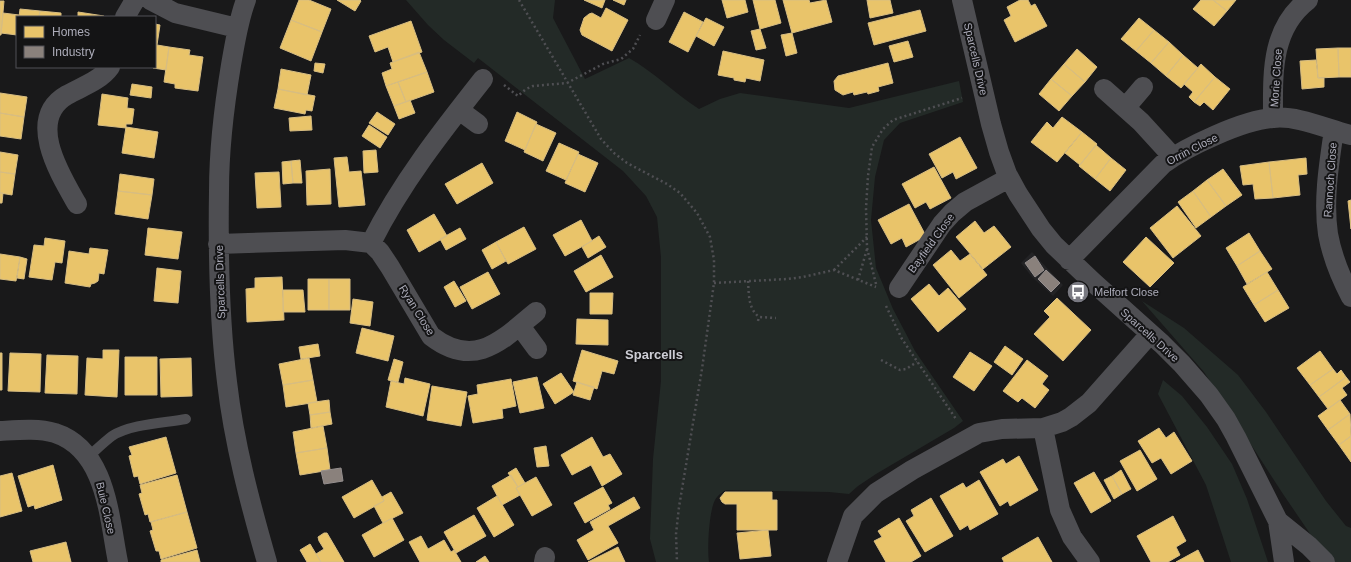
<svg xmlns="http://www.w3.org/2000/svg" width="1351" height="562" font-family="Helvetica,sans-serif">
<rect width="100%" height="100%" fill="#19191a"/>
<path fill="#232325" d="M1032,252L1063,285L1053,296L1032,277L1021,263Z"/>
<path fill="#232a27" d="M406,0H555L553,18L585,79L629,58C654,72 674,93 699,109L720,99L740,93L849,108L959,81L963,102L900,123L884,140L875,177L871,220L876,268L893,309L915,351L963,421L954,428L876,474L858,486L849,494L829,492L726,490C721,493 718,495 715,500C709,511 707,549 709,562H656L650,539L653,459L661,381V257L657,217L646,196L623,171L478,58L474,63L444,40L428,25Z
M1142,301L1184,328L1238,375L1266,412L1326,501L1346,526L1351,528V562H1333L1315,541L1283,494L1204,372Z
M1163,380L1182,396L1207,427L1232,464L1247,499L1268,562H1231L1206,485L1158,394Z"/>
<path fill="#e9c46a" stroke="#d7bd82" d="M299,0H309L331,9L322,32L291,20Z
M337,0H360L361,1L355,11Z
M584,0H605L602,8Z
M613,0H626L624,5Z
M722,0H745L748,12L727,18Z
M753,0H775L781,23L760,29Z
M783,0H809L810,3L826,0L832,22L792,33Z
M867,0H890L893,13L870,18Z
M1020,0H1028L1031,6L1035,4L1047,26L1015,42L1004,20L1011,16L1007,7Z
M1201,0H1213L1227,11L1214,26L1193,9Z
M1213,0H1236L1227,11Z
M0,1H4L1,35H0Z
M606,8L628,20L612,51L582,35L580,30L584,18L589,14L592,13L601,18Z
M20,9L40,11L39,17H19Z
M920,10L926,31L874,45L868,23Z
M40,11L61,13V17H39Z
M78,12L104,16V17H78Z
M684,12L703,22L688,52L669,42Z
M3,13L19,15V17H17V35L1,33Z
M706,18L724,27L714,46L696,36Z
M1139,18L1154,30L1136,51L1121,39Z
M291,20L322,32L311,61L280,48Z
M411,21L422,52L393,62L388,47L375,52L369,36Z
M155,24L160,25L157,45L169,47L166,70L153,68L155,67Z
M760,29L766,48L756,50L751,31Z
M1154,30L1169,42L1151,63L1136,51Z
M792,33L797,53L786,56L781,35Z
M908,41L913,57L894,62L889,46Z
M1169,42L1183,55L1166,76L1151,63Z
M169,47L190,50L189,55L203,57L198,91L175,88V84L164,82Z
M1338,48L1339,77L1318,78L1316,49Z
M1338,48H1351V77H1339Z
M1077,49L1097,67L1085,82L1064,64Z
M723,51L764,60L760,81L746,78L745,82L734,80V78L718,75Z
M419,52L427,72L386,86L382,73L392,69L390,63Z
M1183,55L1198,68L1181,88L1166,76Z
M1316,60L1318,78H1324V87L1302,89L1300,61Z
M315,63L325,64L323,73L314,71Z
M888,63L893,83L878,87L879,91L868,94L867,92L854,95L853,92L843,95L835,90L834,81L838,76Z
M1064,64L1085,82L1072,96L1051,79Z
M1201,64L1215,77L1194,102L1189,97L1193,92L1184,84Z
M281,69L311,75L307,95L278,89Z
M427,72L434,92L406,102L398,82Z
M1215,77L1230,89L1213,110L1204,102L1200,106L1194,102Z
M1051,79L1072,96L1059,111L1039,94Z
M398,82L406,102L394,106L386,86Z
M132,84L152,87L151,98L130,95Z
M278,89L315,96L312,111L306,110L305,114L274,108Z
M0,93L27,97L24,117L0,113Z
M102,94L128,98L127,108L134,109L132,124H126V128L98,125Z
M410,100L415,113L399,119L394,106Z
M377,112L395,124L388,135L369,123Z
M517,112L537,122L525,150L505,141Z
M0,113L24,117L21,139L0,136Z
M311,116L312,130L290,131L289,118Z
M1062,117L1082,132L1057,162L1031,142L1047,122L1053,128Z
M536,124L556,133L543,161L524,152Z
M369,125L387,137L380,148L362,136Z
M126,127L158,132L154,158L122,153Z
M1082,132L1097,144L1080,165L1065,153Z
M960,137L977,168L956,179L953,172L942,178L929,154Z
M559,143L579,152L566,180L546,171Z
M1096,145L1111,158L1095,179L1079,166Z
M376,150L378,172L364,173L363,151Z
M0,152L18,155L15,174L0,172Z
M578,154L598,163L585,192L565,183Z
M347,157L349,172L361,171L365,205L339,207L334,158Z
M1111,158L1126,170L1110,191L1095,179Z
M1306,158L1307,174L1298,175L1300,195L1273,198L1269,162Z
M300,160L302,183H293L291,161Z
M291,161L293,183L283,184L282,162Z
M1269,162L1273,198L1255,199L1253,184L1243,185L1240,166Z
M482,163L493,183L457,204L445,184Z
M934,167L951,198L930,209L926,202L915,208L902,184Z
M330,169L331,204L307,205L306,171Z
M1223,169L1242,195L1226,206L1207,180Z
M0,172L15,174L12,195L0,193Z
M279,172L281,207L257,208L255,173Z
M120,174L154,179L152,195L118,191Z
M1207,180L1226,206L1211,217L1193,191Z
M118,191L152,195L148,219L115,214Z
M1193,191L1211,217L1196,228L1178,202Z
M0,193H3L2,203H0Z
M1351,200V229L1348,201Z
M909,204L926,236L906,247L902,238L891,244L878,220Z
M1177,206L1201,236L1173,258L1150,228Z
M434,214L447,236L419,252L407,230Z
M581,220L592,241L565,256L553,235Z
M975,221L984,233L994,226L1011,247L983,269L956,237Z
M524,227L536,249L508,264L496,242Z
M148,228L182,232L178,259L145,255Z
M460,228L466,239L446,250L440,239Z
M1249,233L1260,251L1237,266L1226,248Z
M599,236L606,247L588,258L582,247Z
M1146,237L1174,263L1150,287L1123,262Z
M45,238L65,241L62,263L55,262L52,280L29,277L34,245L44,246Z
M496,242L506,261L492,269L482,250Z
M90,248L108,250L104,274L99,273L98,281L95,283L91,284L90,287L65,283L69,251L89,254Z
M951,250L960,261L970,254L987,275L959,298L933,265Z
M1260,251L1272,269L1247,284L1237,266Z
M0,254L20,257L16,281L0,279Z
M601,255L613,277L586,292L574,271Z
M20,257L27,259L24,279L17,278Z
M157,268L181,271L178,303L154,301Z
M488,272L500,294L472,309L460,287Z
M1267,272L1278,290L1254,305L1243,287Z
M282,277L284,320L247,322L246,289L255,288V278Z
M308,279H329V310H308Z
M329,279H350V310H329Z
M454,281L466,301L455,307L444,287Z
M929,284L939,296L948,288L966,309L938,332L911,299Z
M283,290H303L305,312H283Z
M1278,290L1289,308L1265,322L1254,305Z
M590,293H613L612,314H590Z
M1057,298L1091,330L1063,361L1034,334L1050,317L1044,311Z
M353,299L373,302L370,326L350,323Z
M577,319L608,320V345L576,344Z
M362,328L394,336L388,361L356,353Z
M318,344L320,356L301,359L299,347Z
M1005,346L1023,359L1012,375L994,362Z
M103,350H119L117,397L85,395L87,358L103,359Z
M582,350L618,361L614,374L602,371L597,389L573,381Z
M1320,351L1333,369L1310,385L1297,368Z
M970,352L992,366L974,391L953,377Z
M0,353H2V390H0Z
M10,353L41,354L40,392L8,391Z
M47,355L78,356L77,394L45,393Z
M125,357H157V395H125Z
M191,358L192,396L161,397L160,359Z
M309,358L313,380L283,385L279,364Z
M394,359L403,362L398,382L388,380Z
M1027,360L1048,376L1042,384L1049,390L1035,408L1022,398L1018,402L1003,391Z
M1333,369L1337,374L1341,370L1346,377L1319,397L1310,385Z
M561,373L574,392L555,404L543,384Z
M537,377L544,408L520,413L513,382Z
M1346,377L1350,382L1342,388L1347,395L1328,409L1319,397Z
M405,378L430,384L423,416L386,407L391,381L404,384Z
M511,379L516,406L502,409L503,418L473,423L468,396L478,394L477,385Z
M313,380L317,402L286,407L283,385Z
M577,382L594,387L590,400L573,395Z
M432,386L467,392L461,426L427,420Z
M329,400L330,412L310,415L308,403Z
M1340,400L1350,414L1328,430L1318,416Z
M330,412L332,424L311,428L310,415Z
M1350,414L1351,436L1339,445L1328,430Z
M323,426L327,448L296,453L293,432Z
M1159,428L1166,438L1174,432L1192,461L1171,474L1161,458L1152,463L1138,441Z
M1351,436V462L1339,445Z
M166,437L176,473L140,484L138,476L134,477L129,456L132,455L129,447Z
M592,437L603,457L610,454L622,474L602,486L591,465L572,475L561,455Z
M546,446L549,466L537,467L534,448Z
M327,448L330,470L300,475L296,453Z
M1140,450L1157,479L1137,491L1120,461Z
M1019,456L1038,490L1010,506L1008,501L1000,506L980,472L1003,459L1006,464Z
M53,465L62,500L35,509L34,505L28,507L18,476Z
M516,468L525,483L518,487L508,473Z
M1121,470L1131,489L1122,494L1112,476Z
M1094,472L1111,501L1091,513L1074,483Z
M12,473L22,511L0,517V476Z
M177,475L187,512L150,522L148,514L145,515L139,494L142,493L140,485Z
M511,475L518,487L516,488L520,495L502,505L492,486Z
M1112,476L1122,494L1114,499L1104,480Z
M536,477L552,505L532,516L516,488Z
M372,480L384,501L354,518L342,497Z
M979,480L998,514L970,530L968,525L960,530L940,496L963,483L966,488Z
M603,487L612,503L608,505L610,509L585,523L574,503Z
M391,492L403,513L383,523L374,506L384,501L382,497Z
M725,492H772V500H777V530H737V504H725L722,502L720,498Z
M497,496L514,525L494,537L477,508Z
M634,497L640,508L608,526L618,543L588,560L577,540L594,530L590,522Z
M931,498L953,536L925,552L906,521L914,516L911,510Z
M187,512L197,548L161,559L159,551H156L150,531L153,530L151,522Z
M474,515L486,536L456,553L444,532Z
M1173,516L1186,541L1176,547L1180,555L1168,562H1151L1137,536Z
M392,518L404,540L374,557L362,535Z
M899,518L921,556L911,562H886L874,541L882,537L878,531Z
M768,530L771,556L740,559L737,533Z
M324,533H327L344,562H321L316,554L324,549L319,541L318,537Z
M421,536L428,549L444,540L451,552L454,550L461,562H420L409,542Z
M1038,537L1052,562H1004L1002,558Z
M66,542L71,562H33L30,551Z
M310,544L316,554L321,562H307L300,550Z
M618,547L625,562H588Z
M197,550L200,562H161V560Z
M1198,550L1204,562H1176Z
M485,556L489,562H476Z"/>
<path fill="#8a817c" stroke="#948e8e" d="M1035,256L1044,270L1035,277L1025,263Z
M1046,270L1060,283L1051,292L1038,279Z
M341,468L343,481L324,484L321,471Z"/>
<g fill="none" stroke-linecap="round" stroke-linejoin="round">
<path stroke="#4f4f53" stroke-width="2.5" stroke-dasharray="2 3" stroke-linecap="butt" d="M519,0L601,139L614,153L627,163L667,184L680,193L697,213L710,237L714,260V283L702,369L679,507L676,534L677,562
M504,85L518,96L526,89L533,86L567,83L603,64L621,59L633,49L640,35
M834,270L867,237
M858,280L867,249
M748,281C749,295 748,308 759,317L776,318
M714,283L787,279L803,277L834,270L876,287
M876,284L867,248L866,208L868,176L872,147L883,129L893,120L962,98
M886,306L902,339L956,419
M758,321L759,317
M881,360L900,370L906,369L917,362"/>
<path stroke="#4e4e52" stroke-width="10" d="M88,457C96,450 104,442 112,436C131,424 164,423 186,419"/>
<path stroke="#4e4e52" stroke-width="20" d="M150,0L175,13L237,28
M246,0C238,21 235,43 231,65C224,107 219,149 219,191C218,255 219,318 227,382C234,443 250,503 267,562
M962,0L991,124L999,152L1007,174L1018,194L1041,229L1054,245L1094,283L1162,344L1182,364L1209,395L1226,419L1236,437L1278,521L1284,562
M125,17L135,0
M656,20L665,0
M1104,89L1141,122L1173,157
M1126,107L1143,87
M459,110L478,124
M1273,118C1273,75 1270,29 1308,0
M1334,130C1329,164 1323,200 1328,234C1332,256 1341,278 1351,297
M77,204C61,176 25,119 67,95C81,87 100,81 110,67
M371,243C401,183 442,131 483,79
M218,244L345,240L371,243L380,252L390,267L431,336C475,370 502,340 536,312
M1069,260L1163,164C1186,147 1243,120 1273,118C1297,115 1327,129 1351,135
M899,288L942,224L952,213L965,202L1009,178
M520,326L537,349
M1043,428L1060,510L1072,537L1090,562
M0,431C18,430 38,428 55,433C107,450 109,518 118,562
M1278,521L1309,546L1325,562
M544,562L545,557
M837,562L853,516L876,493L912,470L979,433L1002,429L1043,428L1062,422L1071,417L1089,403L1150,334"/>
</g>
<defs>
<g id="bus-disc" transform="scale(1.15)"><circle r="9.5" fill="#797981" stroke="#141415"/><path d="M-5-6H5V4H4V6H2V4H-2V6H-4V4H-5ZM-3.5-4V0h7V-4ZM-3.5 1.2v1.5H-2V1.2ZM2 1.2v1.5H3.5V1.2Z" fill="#fff"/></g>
</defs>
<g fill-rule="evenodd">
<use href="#bus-disc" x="1078" y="292"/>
</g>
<g text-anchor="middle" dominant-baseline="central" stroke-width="4" stroke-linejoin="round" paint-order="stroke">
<g font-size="11" fill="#acacb9" stroke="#141415">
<text transform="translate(976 59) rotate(77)">Sparcells Drive</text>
<text transform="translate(1276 78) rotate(-86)">Morie Close</text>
<text transform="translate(1192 149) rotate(-27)">Orrin Close</text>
<text transform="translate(1330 180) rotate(-86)">Rannoch Close</text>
<text transform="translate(931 243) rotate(-54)">Bayfield Close</text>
<text transform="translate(220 282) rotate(-92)">Sparcells Drive</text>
<text transform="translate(417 310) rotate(58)">Ryan Close</text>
<text transform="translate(1150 335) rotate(42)">Sparcells Drive</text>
<text transform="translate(106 508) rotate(77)">Buie Close</text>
</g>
<g font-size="11" fill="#acacb9" stroke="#141415" text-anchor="start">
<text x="1094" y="292">Melfort Close</text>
</g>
<g font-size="13" font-weight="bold" fill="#cdcdd5" stroke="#141415">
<text x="654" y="354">Sparcells</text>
</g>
</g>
<rect x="16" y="16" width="140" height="52" fill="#141415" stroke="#515157"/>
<rect x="24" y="26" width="20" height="12" fill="#e9c46a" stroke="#515157"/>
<text x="52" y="36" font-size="12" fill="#acacb9">Homes</text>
<rect x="24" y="46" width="20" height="12" fill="#8a817c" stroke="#515157"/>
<text x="52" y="56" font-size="12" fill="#acacb9">Industry</text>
</svg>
